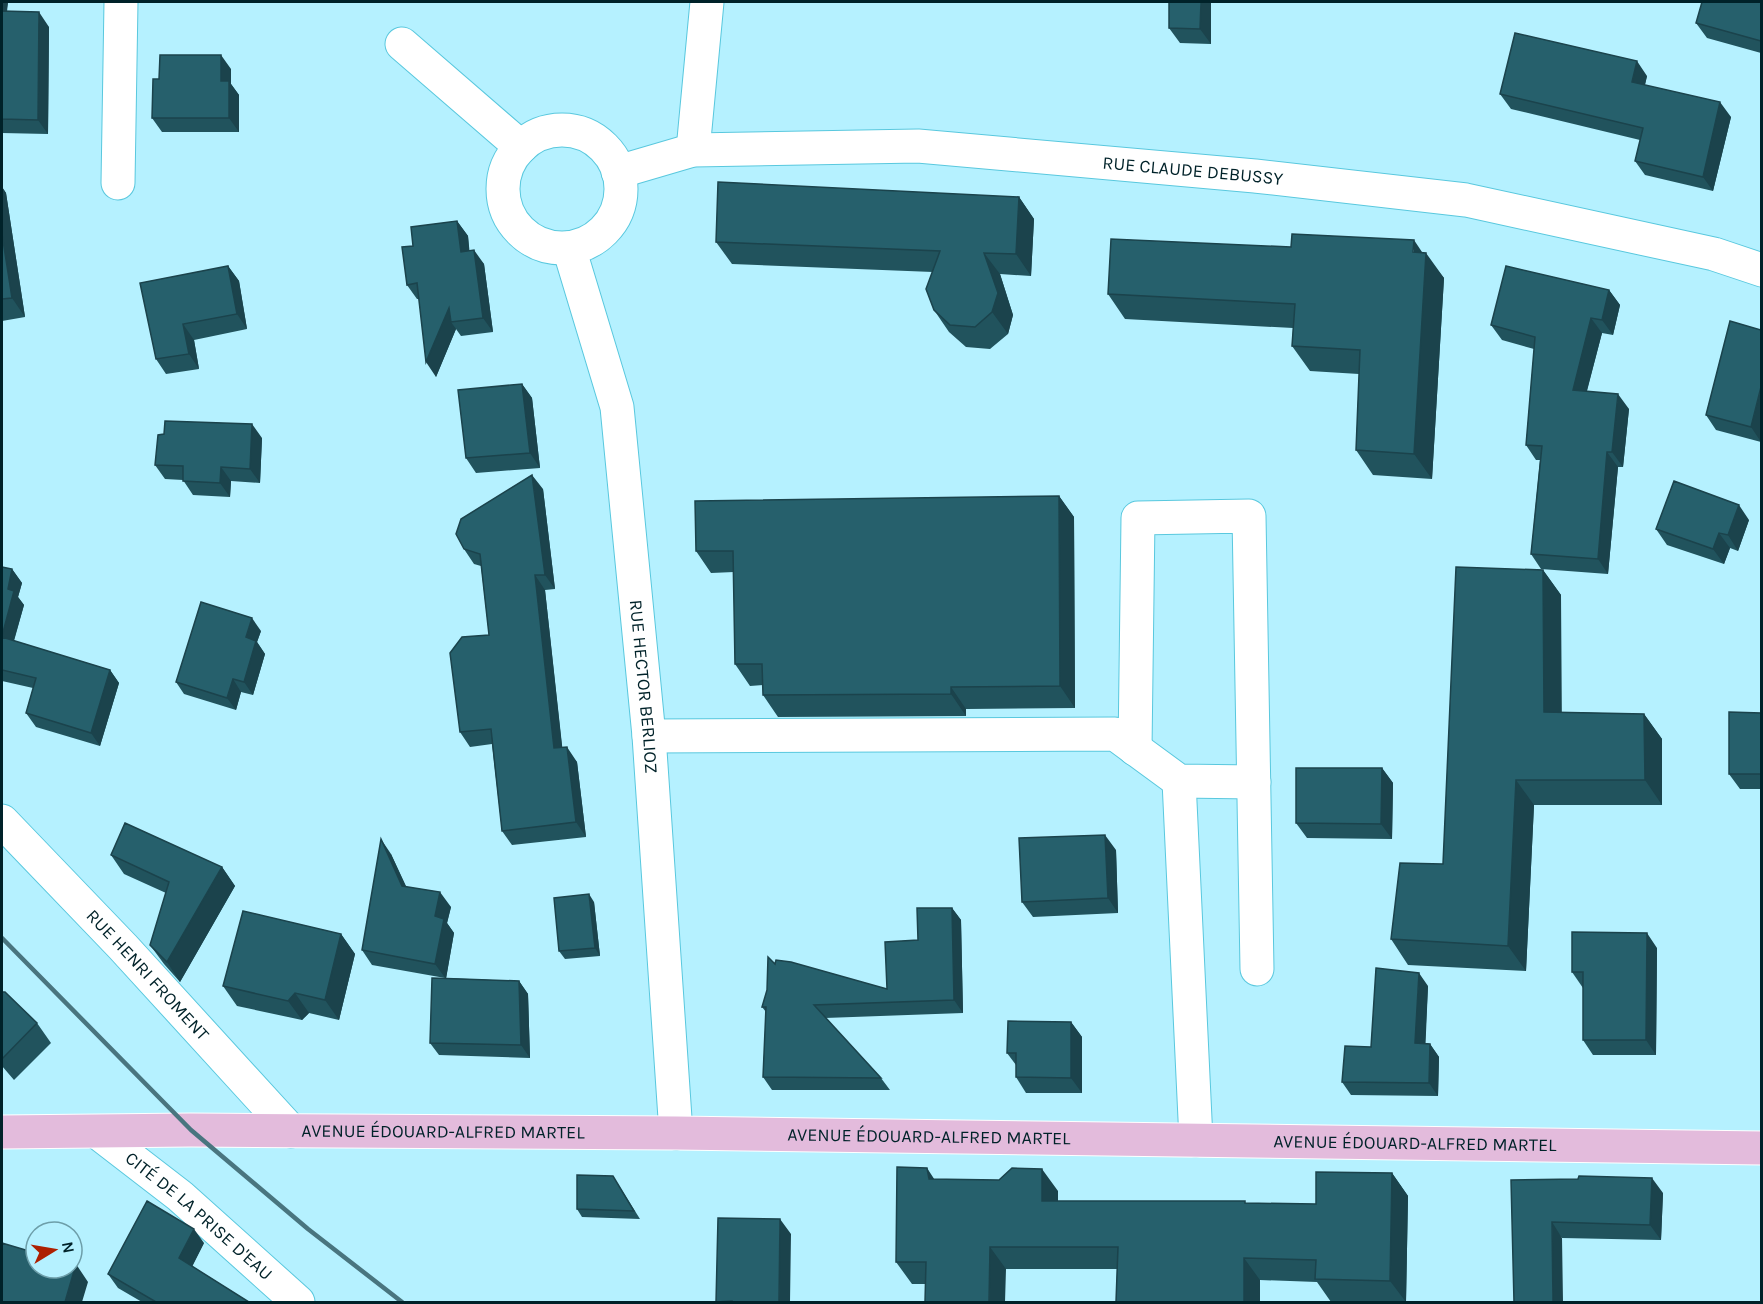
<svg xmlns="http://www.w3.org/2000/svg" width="1763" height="1304" font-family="Karla,sans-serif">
<rect width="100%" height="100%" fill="#b5f1ff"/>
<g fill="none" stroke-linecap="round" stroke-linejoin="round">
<g stroke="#59c8de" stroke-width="35">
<g id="minor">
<path d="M402,44L521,147"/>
<circle cx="562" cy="189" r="59"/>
<path d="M693,150L707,2"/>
<path id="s1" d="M618,172L693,150L918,146L1255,176L1466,200L1714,254L1762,270"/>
<path d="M118,183L121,2"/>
<path id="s2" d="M569,248L617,407L649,736L676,1133"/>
<path d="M649,736L1115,734L1179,781L1254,782"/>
<path d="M1135,749L1138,518L1249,516L1257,969"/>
<path d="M1179,781L1196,1140"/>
<path id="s3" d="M2,821L123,947L291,1131"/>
<path id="s4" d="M97,1132L180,1196L298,1302"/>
</g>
</g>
<g stroke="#fff" stroke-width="35">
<g id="major">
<path id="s5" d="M2,1132L191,1130L676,1133L1762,1148"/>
</g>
</g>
<use href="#minor" stroke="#fff" stroke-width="33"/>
<use href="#major" stroke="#e3bbdc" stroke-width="33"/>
<path stroke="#49757f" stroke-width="4.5" d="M2,938L191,1130L308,1229L402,1302"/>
</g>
<path fill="#21535d" d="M2,2H8L7,12L49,27L48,134L2,133Z
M1211,2V44L1180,43L1169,28Z
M1320,2H1343V3Z
M1761,2V53L1707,38L1696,23Z
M231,69V84L239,95V132H162L152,118L159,79Z
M1647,76L1645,85L1731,117L1713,191L1645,175L1635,161L1640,140L1511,109L1500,94Z
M2,187L6,193L25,317L2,321Z
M1019,197L1034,219L1031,276L1000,274L1013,315L1008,334L990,349L966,347L949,332L934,310L933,272L732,264L716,242Z
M457,221L468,236L469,250L484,264L493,332L461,336L456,329L436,377L419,299H417L407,285L413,246Z
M1423,253L1444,278L1432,479L1373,475L1356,450L1359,374L1310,371L1292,346L1293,328L1125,319L1108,294Z
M228,266L239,281L247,329L194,340L199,369L166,374L156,359Z
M1609,290L1620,305L1613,335L1602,333L1587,391L1629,409L1623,467H1618L1608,574L1541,569L1531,554L1540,460H1536L1526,445L1534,349L1502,340L1491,325Z
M1730,321L1761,442L1716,430L1706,415Z
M522,384L532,398L540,468L476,473L466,458Z
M262,438L260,483L231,481L230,497L193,495L183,480L165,479L155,465Z
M543,489L555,589L545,590L562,747L577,762L586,837L512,845L502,831L492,744L470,747L460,732L489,635L481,566L474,564L464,549Z
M1059,496L1074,517L1075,708L966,709V716L778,717L763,695V685L750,686L735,664L734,572L711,573L696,551Z
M1749,520L1738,551L1730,548L1724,564L1667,545L1656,529Z
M2,567L12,569L22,583L18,597L24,605L14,641L110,670L119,683L100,746L36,727L26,713L33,688L2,681Z
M1543,570L1561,595V712L1644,714L1662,739V805H1534L1526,971L1408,965L1391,939L1443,864Z
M261,631L257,642L265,654L253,695L241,692L236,710L184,694L176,682Z
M1761,713V789H1740L1729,774Z
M1382,768L1393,783L1392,839L1307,838L1296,823Z
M1116,850L1118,913L1033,917L1022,902Z
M391,854L406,887L451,907L447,923L454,933L446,978L519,981L528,994L530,1058L439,1055L430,1043L445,978L372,965L362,950Z
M111,855L222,867L235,886L180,982L164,964L150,945L166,893L124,874Z
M594,902L600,956L565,959L559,951Z
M952,908L961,920L963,1013L825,1018L881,1078L890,1090H772L763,1077L766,1012L762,1007L887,989L918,940Z
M341,934L355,954L339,1020L309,1013L302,1020L237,1006L223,986Z
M1657,948L1656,1055H1593L1583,1040V988L1572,972Z
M1428,986L1425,1043L1430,1044L1439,1057L1438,1096L1351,1095L1342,1082L1371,1047Z
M2,992L37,1023L51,1043L14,1080L2,1066Z
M1071,1022L1082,1037V1093H1026L1016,1077V1065L1007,1053Z
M1392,1173L1408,1196L1406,1302H1331L1317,1282L1260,1280V1302H1116L1117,1269H1006L925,1284H912L896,1262L935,1179L1058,1191V1201L1316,1204Z
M1511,1180L1663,1193L1661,1240L1562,1238Z
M618,1184L640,1219L582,1217L577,1209Z
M204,1243L192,1266L249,1302H142L118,1288L108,1274Z"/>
<path fill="#1b434c" d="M2,2H8L4,26L2,22Z
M1201,2H1211V44L1200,29Z
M39,12L49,27L48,134L38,120Z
M221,55L231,69V84L239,95V132L229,118L221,81Z
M1637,61L1647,76L1642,96L1632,82Z
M1720,102L1731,117L1713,191L1703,177Z
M2,187L6,193L25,317L12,298L2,234Z
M1019,197L1034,219L1031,276L1016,254Z
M457,221L468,236L471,266L461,252Z
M1414,240L1426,258V253L1444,278L1432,479L1414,454Z
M474,250L484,264L493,332L483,318Z
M984,253L1000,274L1013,315L1008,334L992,312Z
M228,266L239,281L247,329L237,314Z
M1609,290L1620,305L1613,335L1602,320Z
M449,308L451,322L456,329L436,377L426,362Z
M1591,318L1602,333L1583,405L1573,390Z
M183,324L194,340L199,369L189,354Z
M522,384L532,398L540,468L530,453Z
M1761,387V442L1751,427Z
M1618,394L1629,409L1623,467L1612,452Z
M252,424L262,438L260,483L250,469Z
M1607,452L1618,467L1608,574L1598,559Z
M221,467L231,481L230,497L220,483Z
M532,475L543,489L555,589L545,575Z
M1059,496L1074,517L1075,708L1060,686Z
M1739,505L1749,520L1738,551L1728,535Z
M1719,533L1730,548L1724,564L1713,549Z
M12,569L22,583L18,597L24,605L11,650L2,637L8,589Z
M1543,570L1561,595L1562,737L1544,712Z
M535,575L545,590L564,763L554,748Z
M252,618L261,631L257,642L265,654L253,695L244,682L246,637Z
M110,670L119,683L100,746L91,733Z
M233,679L241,692L236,710L227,698Z
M951,687L966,709V716L951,694Z
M1644,714L1662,739V805L1645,780Z
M567,747L577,762L586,837L576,822Z
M1382,768L1393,783L1392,839L1381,824Z
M1516,780L1534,805L1526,971L1508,946Z
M1105,835L1116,850L1118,913L1108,898Z
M381,839L391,854L413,901L402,886Z
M222,867L235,886L180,982L167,962Z
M440,892L451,907L447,923L454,933L446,979L435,964V916Z
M589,894L594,902L600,956L595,948Z
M952,908L961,920L963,1013L954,1000Z
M1647,933L1657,948L1656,1055L1646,1040Z
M341,934L355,954L339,1020L325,1000Z
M1419,973L1428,986L1425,1056L1415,1043Z
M519,981L528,994L530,1058L521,1045Z
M295,993L309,1013L302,1020L288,1001Z
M1071,1022L1082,1037V1093L1071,1078Z
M1430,1044L1439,1057L1438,1096L1429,1083Z
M927,1168L942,1191L929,1179Z
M1042,1169L1058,1191V1223L1042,1201Z
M1392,1173L1408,1196L1406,1302L1390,1281Z
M1652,1178L1663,1193L1661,1240L1650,1225Z
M780,1219L791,1234L790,1302H779Z
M1552,1222L1562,1238L1563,1302H1553Z
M194,1229L204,1243L189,1273L179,1258Z
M990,1247L1006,1269L1005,1302H989Z
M1244,1258L1260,1280V1302H1244Z
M76,1264L88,1282L82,1302H65Z"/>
<path fill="#26606c" stroke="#1b434c" stroke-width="1.5" d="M1169,2H1201L1200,29L1169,28Z
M1702,2H1761V41L1696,23Z
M2,11L39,12L38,120L2,119Z
M1515,33L1637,61L1632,82L1720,102L1703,177L1635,161L1643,128L1500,94Z
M160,55H221V81H229V118H152L153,79H159Z
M718,182L1019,197L1016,254L984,253L998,293L992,312L975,327L950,325L934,310L926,289L940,251L716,242Z
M457,221L461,252L474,250L483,318L451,322L449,308L426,362L417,283L407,285L402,247L413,246L411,227Z
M2,234L12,298L2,299Z
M1292,234L1414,240L1413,252L1426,253L1414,454L1356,450L1360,350L1292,346L1295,304L1108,294L1111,239L1291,247Z
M228,266L237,314L183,324L189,354L156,359L140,283Z
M1506,266L1609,290L1602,320L1591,318L1573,390L1618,394L1612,452H1607L1598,559L1531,554L1542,446L1526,445L1535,337L1491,325Z
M1730,321L1761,330V387L1751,427L1706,415Z
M522,384L530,453L466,458L458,390Z
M165,421L252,424L250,469L221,467L220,483L183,481V466L155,465L158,435L164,434Z
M532,475L545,575H535L554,748L567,747L576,822L502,831L491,729L460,732L450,653L462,637L489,635L480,554L464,549L456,534L461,519Z
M1674,481L1739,505L1728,535L1719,533L1713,549L1656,529Z
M1059,496L1060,686L951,687V694L763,695L762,664H735L733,551H696L695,501Z
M2,567L12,569L8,589L14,591L2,636Z
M1456,567L1543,570L1544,712L1644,714L1645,780H1516L1508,946L1391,939L1400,863L1443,864Z
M201,602L252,618L246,637L256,641L244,682L233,679L227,698L176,682Z
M2,637L110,670L91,733L26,713L36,678L2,670Z
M1729,712L1761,713V774H1729Z
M1296,768H1382L1381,824L1296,823Z
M125,823L222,867L167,962L150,945L169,882L111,855Z
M1105,835L1108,898L1022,902L1019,838Z
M381,839L402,886L440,892L435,916L444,919L435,964L362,950Z
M589,894L595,948L559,951L554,898Z
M917,908H952L954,1000L814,1005L881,1078L763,1077L766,1007H762L767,990L768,957L775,964L776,960L791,962L887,989L885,942L918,940Z
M243,911L341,934L325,1000L295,993L288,1001L223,986Z
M1572,932L1647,933L1646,1040H1583V972H1572Z
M1376,968L1419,973L1415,1043L1430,1044L1429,1083L1342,1082L1345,1046L1371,1047Z
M432,978L519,981L521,1045L430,1043Z
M2,992H5L37,1023L2,1059Z
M1008,1021L1071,1022V1078L1016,1077V1053H1007Z
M897,1167L927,1168L929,1179L999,1180L1012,1168L1042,1169V1201H1245V1203L1316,1204V1172L1392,1173L1390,1281L1315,1279L1316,1260L1244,1258V1302H1116L1118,1247H990L989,1302H925L926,1262H896Z
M577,1175L613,1176L634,1211L577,1209Z
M1579,1176L1652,1178L1650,1225L1552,1222L1553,1302H1514L1511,1180L1578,1179Z
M147,1201L194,1229L179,1258L249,1302H156L108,1274Z
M718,1218L780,1219L779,1302H732V1301L716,1302Z
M2,1243L36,1253V1268H72V1263L76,1264L65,1302H2Z"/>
<g text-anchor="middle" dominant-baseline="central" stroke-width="6" stroke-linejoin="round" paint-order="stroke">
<g font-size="18" fill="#002229" stroke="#b5f1ff">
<text stroke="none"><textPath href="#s1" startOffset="579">RUE CLAUDE DEBUSSY</textPath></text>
<text stroke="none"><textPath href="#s2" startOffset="447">RUE HECTOR BERLIOZ</textPath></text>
<text stroke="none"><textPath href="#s3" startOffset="212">RUE HENRI FROMENT</textPath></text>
<text stroke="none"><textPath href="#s5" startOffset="441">AVENUE ÉDOUARD-ALFRED MARTEL</textPath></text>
<text stroke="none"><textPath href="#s5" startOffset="927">AVENUE ÉDOUARD-ALFRED MARTEL</textPath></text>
<text stroke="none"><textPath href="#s5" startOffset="1413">AVENUE ÉDOUARD-ALFRED MARTEL</textPath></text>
<text stroke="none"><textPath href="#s4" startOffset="132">CITÉ DE LA PRISE D'EAU</textPath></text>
</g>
</g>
<rect width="1763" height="1304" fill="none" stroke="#002229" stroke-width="6"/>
<g transform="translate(54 1250) rotate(79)"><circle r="28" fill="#b5f1ff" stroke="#6d9ea9" stroke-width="1.5"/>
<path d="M0-4.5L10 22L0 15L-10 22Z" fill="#ad2001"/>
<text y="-9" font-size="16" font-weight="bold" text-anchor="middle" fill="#002229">N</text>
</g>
</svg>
